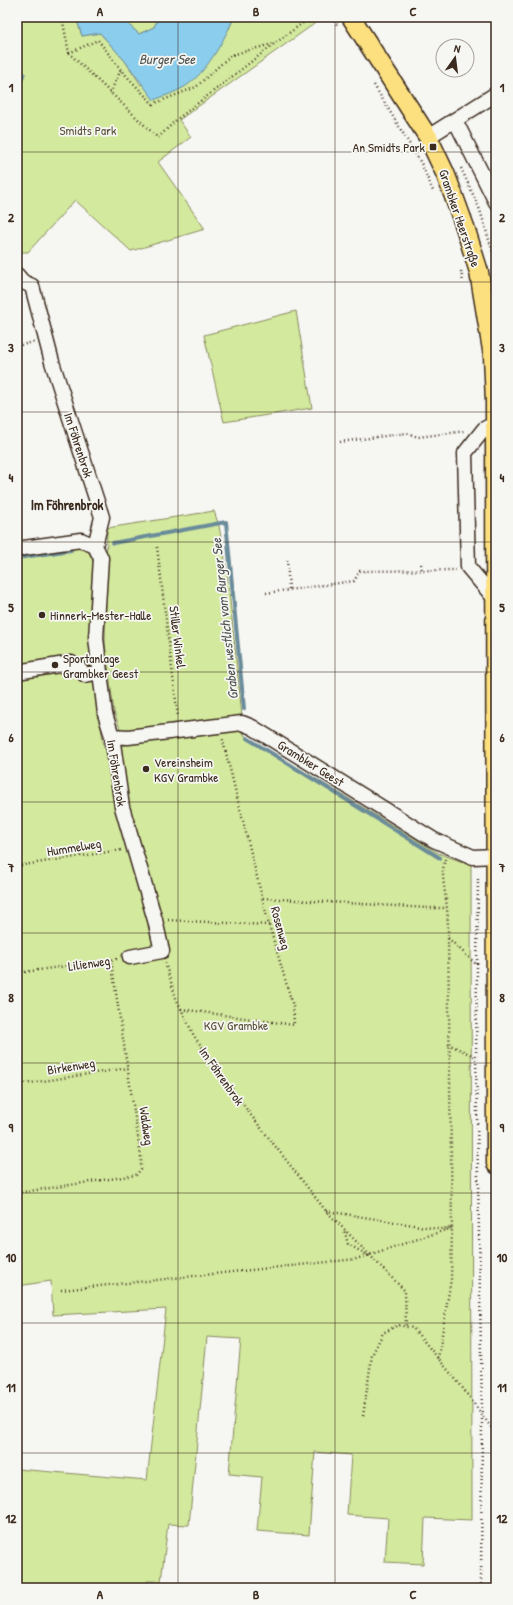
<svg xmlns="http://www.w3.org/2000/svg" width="513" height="1605" font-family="'Patrick Hand',sans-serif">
<rect width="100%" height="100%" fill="#f6f6f2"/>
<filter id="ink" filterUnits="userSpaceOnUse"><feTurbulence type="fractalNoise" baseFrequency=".025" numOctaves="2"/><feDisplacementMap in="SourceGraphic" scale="8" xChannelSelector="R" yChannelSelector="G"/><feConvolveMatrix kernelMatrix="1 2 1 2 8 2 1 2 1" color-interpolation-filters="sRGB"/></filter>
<g filter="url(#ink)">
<path fill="#d3e99e" stroke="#878a5e" d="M17,17H76L82,36L100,33L125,61L141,85L229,29L234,17H320L321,19L179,120L191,137L158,162L205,229L131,251L75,200L28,252H17V95L25,74L17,61Z
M120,17H159L154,27L139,34Z
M296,311L312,408L224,422L204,335Z
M214,511L219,526L227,571L244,735L438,853L471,865L472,1520L425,1518L423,1564L385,1562L388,1518L347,1515L351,1455L315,1452L309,1535L257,1531L262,1477L229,1474L241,1339L207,1337L189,1525L168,1524L161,1581H147L146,1588H17V1469L147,1480L166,1309L53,1315L51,1281L17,1286V556L75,548L88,551L94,563L91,640L95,689L104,747L126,745L114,712L105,644L107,528Z"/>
<path fill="#8bcdec" stroke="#6b8c9a" d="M76,17H120L139,34L154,27L159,17H234C225,39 206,73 186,86C177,92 164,96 154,100L125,61L100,33L82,36Z
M17,61L25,74L17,95Z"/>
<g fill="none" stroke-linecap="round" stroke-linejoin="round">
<path stroke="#6b8c9a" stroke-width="4" d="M113,543L226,522L244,709
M17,558L71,550
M247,738L440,858"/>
<g stroke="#3b2a1e" stroke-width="17">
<path id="minor" d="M455,120L496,202
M428,137L496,94
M17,275L23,282L32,286L52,362L102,517L95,546L101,558L96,638L105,714L112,736L122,807L155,920L162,951L130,957
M17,549L81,540L95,546
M495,599L468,567L465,453L484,429L496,423
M17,672L71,663L79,668L85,675L100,672
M112,736L128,737L242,723L252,727L434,840L473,857L496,856"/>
</g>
<g stroke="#3b2a1e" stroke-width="21">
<path id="major" d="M351,17L428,137L445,173L453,194L465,227L479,272L493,356L495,402L496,1164"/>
</g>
<path stroke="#3b2a1e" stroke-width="2.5" stroke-dasharray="1 3" stroke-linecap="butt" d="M62,17L69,53L158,138L175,121L274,44L311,17
M332,17L337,25
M69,53L98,40L121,70L153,104L196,87L231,55L272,44
M374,85L421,163L433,191
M110,93L121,70
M461,168L480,210L496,263
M461,271L463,282
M17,346L34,342
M340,442L407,433L418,437L466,431
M157,547L178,717
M287,560L289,589
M421,564L422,571
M266,593L354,581L360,571L456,570
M17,866L121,850
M478,879L476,1057L482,1413L481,1588
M263,898L428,908H447
M168,920L269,925
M448,938L477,965
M165,963L176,998L194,1036L250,1114L326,1211L344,1229
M17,973L117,959
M181,1009L294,1025L293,1006L269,925L222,737
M448,1044L476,1057
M17,1085L128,1068
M17,1193L136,1175L141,1169V1157L111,960
M326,1211L438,1229L452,1228L448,938C448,928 448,919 447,909C446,892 440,876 445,859
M369,1256L348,1244L344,1229L405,1291L406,1327
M61,1290L356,1259L452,1228L451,1279L438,1359
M363,1416L372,1355L383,1333L398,1325L413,1328L462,1387L496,1434"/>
<use href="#minor" stroke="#f6f6f2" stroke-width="14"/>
<use href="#major" stroke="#fce080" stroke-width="18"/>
</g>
</g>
<path fill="none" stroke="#3b2a1e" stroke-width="1" stroke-opacity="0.55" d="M178,17V1588M335,17V1588M17,152H496M17,282H496M17,412H496M17,542H496M17,672H496M17,802H496M17,933H496M17,1063H496M17,1193H496M17,1323H496M17,1453H496"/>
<g fill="#3b2a1e" stroke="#f6f6f2" stroke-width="1.5">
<rect x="429" y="143" width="8" height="8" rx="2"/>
<circle cx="42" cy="615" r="4"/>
<circle cx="55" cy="665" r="4"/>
<circle cx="146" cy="769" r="4"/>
</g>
<g text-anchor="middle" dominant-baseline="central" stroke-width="3.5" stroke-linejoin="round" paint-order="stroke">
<g font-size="13" fill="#595038" stroke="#f6f6f2">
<text x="88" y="130">Smidts Park</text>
<text x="236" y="1025">KGV Grambke</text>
</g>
<g font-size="13" fill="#3b2a1e" stroke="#f6f6f2" text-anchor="start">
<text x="425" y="147" text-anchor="end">An Smidts Park</text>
<text x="50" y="615">Hinnerk-Mester-Halle</text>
<text x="63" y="658">Sportanlage<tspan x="63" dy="15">Grambker Geest</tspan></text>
<text x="154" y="762">Vereinsheim<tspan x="154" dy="15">KGV Grambke</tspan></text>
</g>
<g font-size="13" fill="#3b2a1e" stroke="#f6f6f2">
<text transform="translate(460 218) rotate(71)">Grambker Heerstraße</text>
<text transform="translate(79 445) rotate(72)">Im Föhrenbrok</text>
<text transform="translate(178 637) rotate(83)">Stiller Winkel</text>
<text transform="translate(311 763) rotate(32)">Grambker Geest</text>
<text transform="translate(117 773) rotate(81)">Im Föhrenbrok</text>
<text transform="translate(74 847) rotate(-9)">Hummelweg</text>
<text transform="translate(281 928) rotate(75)">Rosenweg</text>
<text transform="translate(89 963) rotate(-8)">Lilienweg</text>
<text transform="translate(71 1066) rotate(-9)">Birkenweg</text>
<text transform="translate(222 1076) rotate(55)">Im Föhrenbrok</text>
<text transform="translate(147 1126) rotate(82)">Waldweg</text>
</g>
<g font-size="14" font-style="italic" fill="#4f5352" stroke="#f6f6f2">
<text x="167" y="58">Burger See</text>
<text transform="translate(224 619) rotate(-96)">Graben westlich vom Burger See</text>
</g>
<g font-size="14" font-weight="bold" fill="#3b2a1e" stroke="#f6f6f2">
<text x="67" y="504">Im Föhrenbrok</text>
</g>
</g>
<rect width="513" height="1605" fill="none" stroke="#f6f6f2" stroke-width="44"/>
<g transform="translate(455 58) rotate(14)"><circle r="19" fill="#f6f6f2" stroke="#aba49d"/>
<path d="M0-3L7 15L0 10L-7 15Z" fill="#3b2a1e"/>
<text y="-6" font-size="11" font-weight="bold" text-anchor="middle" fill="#3b2a1e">N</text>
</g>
<rect x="22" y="22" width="469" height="1561" fill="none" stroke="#3b2a1e" stroke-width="1.5"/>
<g font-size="13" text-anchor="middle" font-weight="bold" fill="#3b2a1e">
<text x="100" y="16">A</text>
<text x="256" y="16">B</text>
<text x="413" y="16">C</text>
<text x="11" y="92">1</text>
<text x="502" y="92">1</text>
<text x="11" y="222">2</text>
<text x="502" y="222">2</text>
<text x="11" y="352">3</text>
<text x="502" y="352">3</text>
<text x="11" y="482">4</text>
<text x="502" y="482">4</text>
<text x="11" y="612">5</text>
<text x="502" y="612">5</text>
<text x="11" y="742">6</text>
<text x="502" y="742">6</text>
<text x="11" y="872">7</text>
<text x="502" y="872">7</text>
<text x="11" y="1002">8</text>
<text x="502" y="1002">8</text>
<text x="11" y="1132">9</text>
<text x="502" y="1132">9</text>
<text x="11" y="1262">10</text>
<text x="502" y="1262">10</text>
<text x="11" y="1392">11</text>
<text x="502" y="1392">11</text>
<text x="11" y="1523">12</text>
<text x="502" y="1523">12</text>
<text x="100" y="1599">A</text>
<text x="256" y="1599">B</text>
<text x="413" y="1599">C</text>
</g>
</svg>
